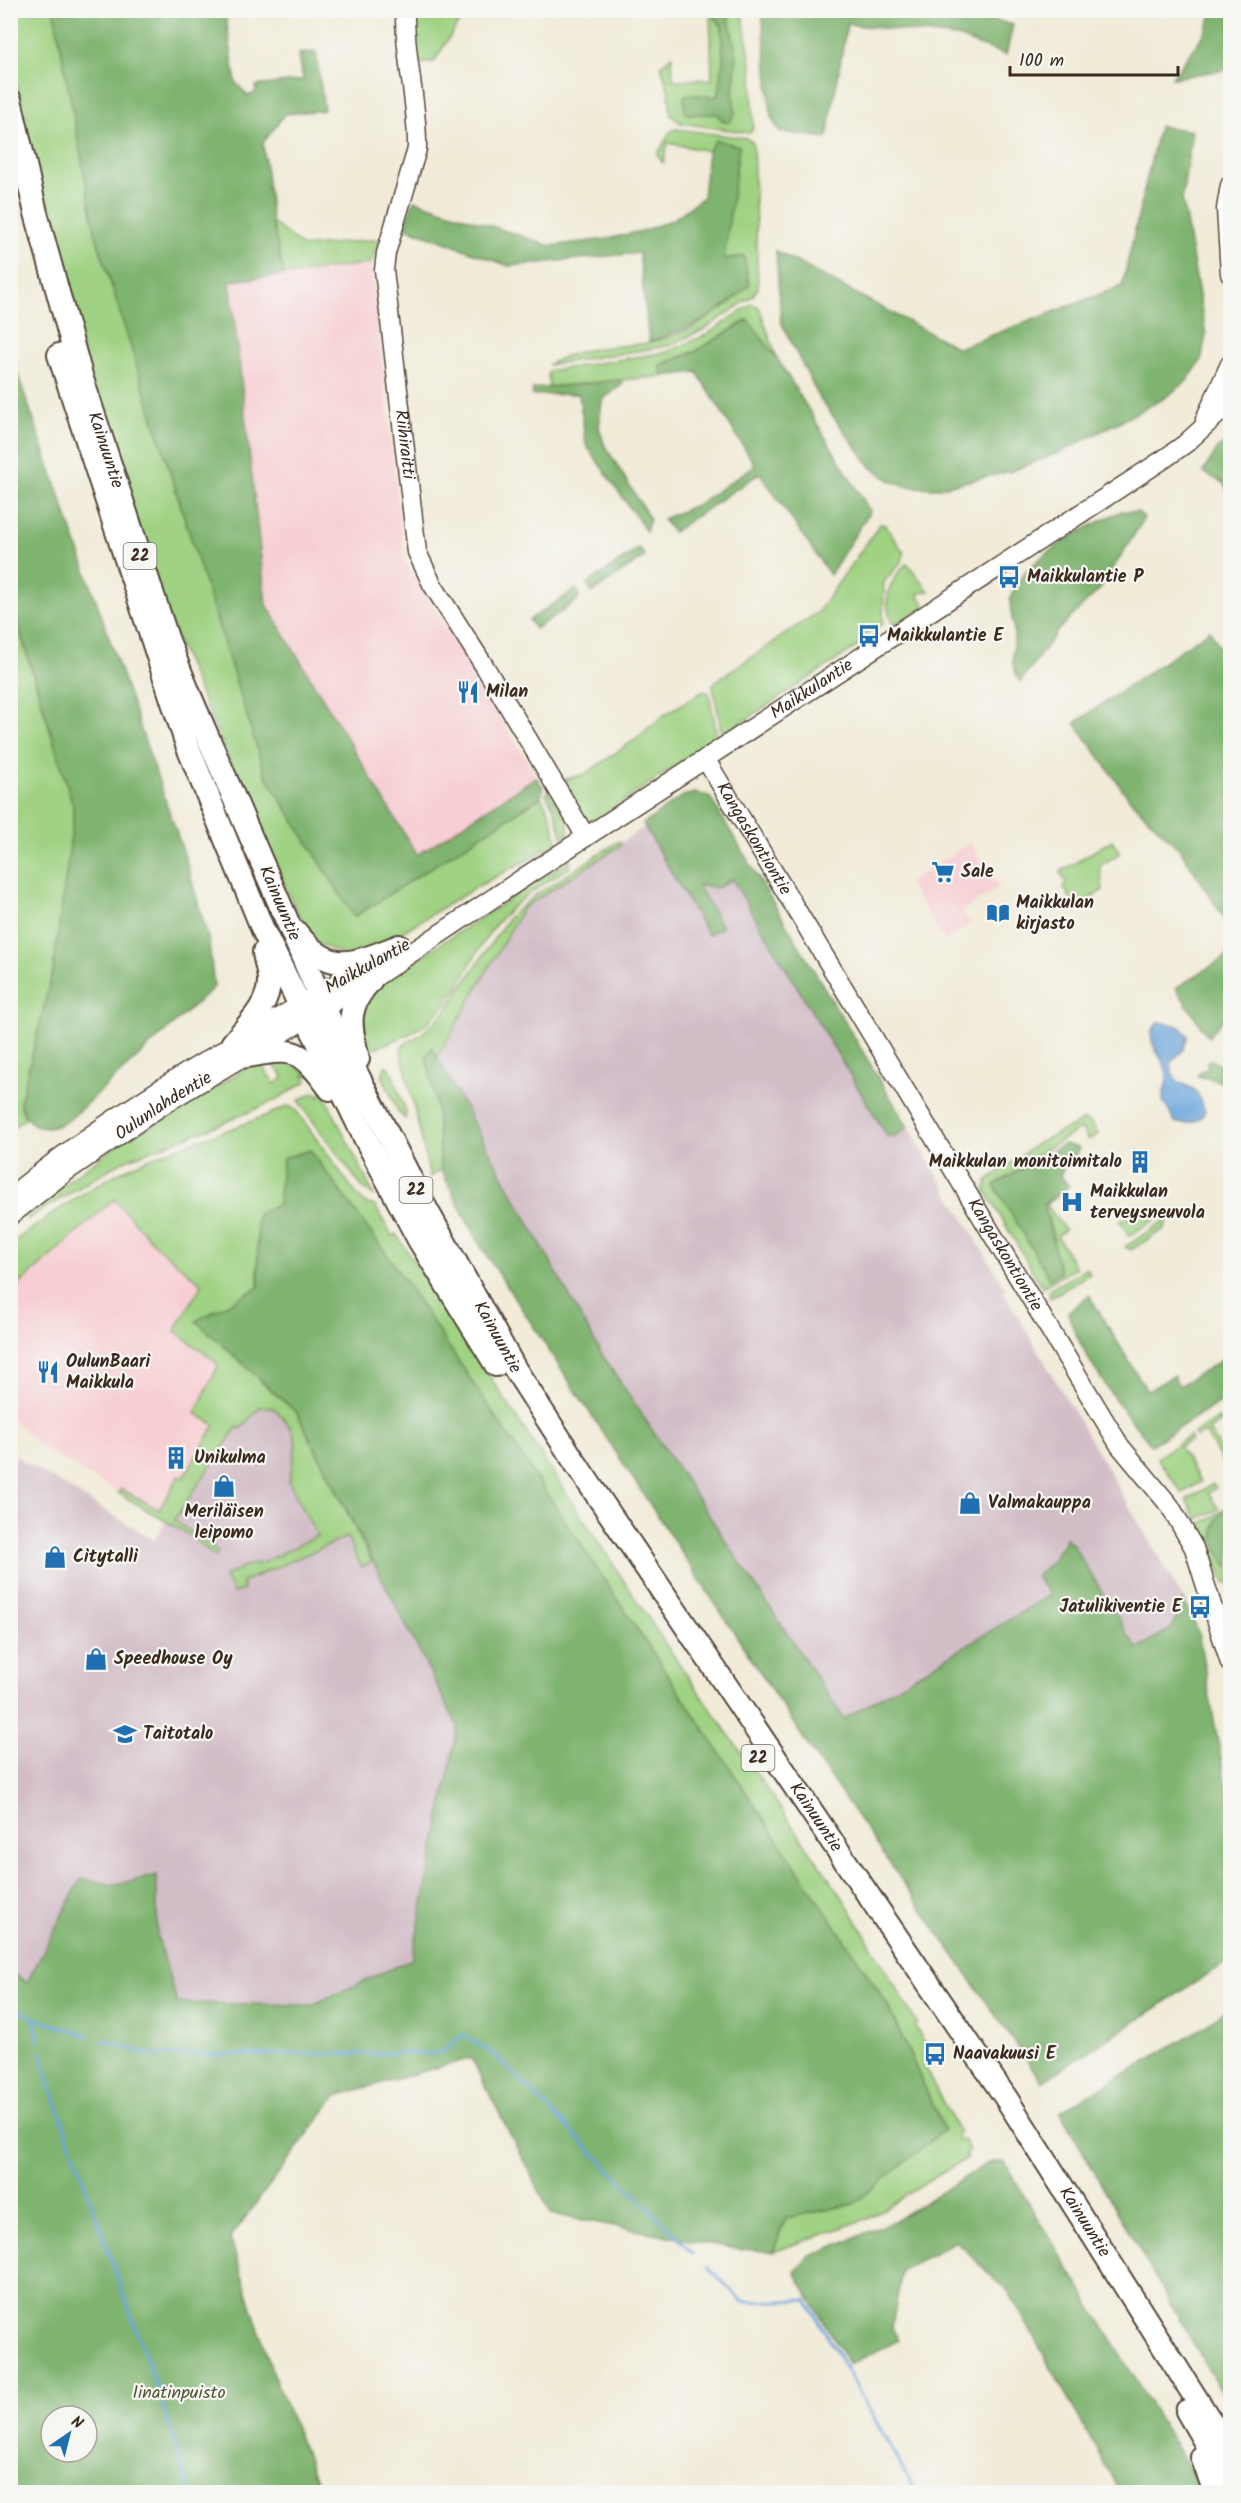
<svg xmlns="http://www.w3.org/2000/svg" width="1241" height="2503" font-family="Kalam,sans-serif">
<rect width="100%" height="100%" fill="#f6f6f2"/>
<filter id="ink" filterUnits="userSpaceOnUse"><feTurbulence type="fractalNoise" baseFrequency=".0167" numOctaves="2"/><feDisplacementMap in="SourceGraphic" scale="12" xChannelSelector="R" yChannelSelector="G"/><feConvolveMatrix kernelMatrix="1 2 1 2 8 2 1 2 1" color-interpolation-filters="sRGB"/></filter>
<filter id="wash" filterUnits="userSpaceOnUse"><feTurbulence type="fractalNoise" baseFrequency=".008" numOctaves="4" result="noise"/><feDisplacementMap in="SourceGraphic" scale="24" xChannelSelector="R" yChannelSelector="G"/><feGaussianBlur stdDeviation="1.35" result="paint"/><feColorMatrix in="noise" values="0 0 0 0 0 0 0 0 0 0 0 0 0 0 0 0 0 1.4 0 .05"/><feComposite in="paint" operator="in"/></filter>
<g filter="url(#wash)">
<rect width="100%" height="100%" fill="#f1ebd8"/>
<path fill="#f7cfd3" d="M371,263L404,558L536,777L418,855L266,604L230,281Z
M970,842L999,887L962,911L971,924L945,941L908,883Z
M114,1199L156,1246L202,1284L259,1380L164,1520L41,1447L11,1417L10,1292Z"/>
<path fill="#d2bdc7" d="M682,802L718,811L1006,1289L1003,1291L1184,1600L1172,1628L1138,1649L1073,1545L1062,1540L1052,1561L1036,1576L1050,1594L844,1719L601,1353L437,1058L523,908Z
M259,1380L297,1413L458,1727L412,1959L312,2005L176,2003L157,1934V1876L115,1885L81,1880L27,1982L11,1973L10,1453L154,1540Z"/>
<path fill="#9fd282" stroke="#6d7e50" stroke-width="1.5" d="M10,11H54L96,236L265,774L354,916L541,797L550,813L558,843L475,888L369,952L347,957L317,943L296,911L175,636L89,377L44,210L11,56Z
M410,11H466L434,62L414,64Z
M710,11L722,26L723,60L719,94L688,114H716L724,122L735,113L733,92L737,55L727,11H742L752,69L753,128L750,133L681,123L671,115L669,92L661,65L672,56L673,80L712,79Z
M676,129L746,138L753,143L758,288L753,296L703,330L668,346L548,365C577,346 612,348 646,343C684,337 722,313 749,285L744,256L724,259L716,140L708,151L668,143L663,163L657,155L670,132Z
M272,222L303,247L380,239L371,263L284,275Z
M752,304L759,307L777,358L747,320L696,351L660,365L663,376L549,387L548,371L667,352L706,335Z
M880,524L885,525L904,553L902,561L884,582L883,623L862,637L864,642L724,734L721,730L713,686L716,681L818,612Z
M907,563L929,591L918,594L926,608L893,625C881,599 889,581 907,563Z
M10,600L73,805V822L53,971L20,1103L25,1119L11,1128Z
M703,691L709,693L717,737L595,821L586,820L560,783L563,780L585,774L637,738L664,715Z
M548,790L568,820V835L563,839L555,810L546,794Z
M1112,840L1120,853L1100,866L1103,890L1076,907L1063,886L1067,883L1060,872Z
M619,841L621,845L523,908L437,1058L432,1048L426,1057L436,1101L441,1170L430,1177L401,1050L403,1045L420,1035L443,1014L509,917L534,896Z
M570,860V867C544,883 517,899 497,923C472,953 459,995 429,1021C412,1036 388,1042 368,1051L360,1047L363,998L389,977Z
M279,1056L312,1076L304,1075L307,1081L276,1100L221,1124L121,1162L26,1220L39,1202L128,1137L162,1120L250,1066L261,1065L275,1084L284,1077L272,1063Z
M386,1065L390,1068L406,1112L405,1119L399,1113L382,1075Z
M322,1090L374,1195L361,1186L301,1105L299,1100L315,1092L319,1097Z
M288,1106L295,1109L357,1195L366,1204L375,1206L392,1236L396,1234L664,1642L845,1901L917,2023L915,2027L925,2043L922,2059L924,2067L959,2132L956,2134L958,2140L963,2139L970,2151L965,2154L968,2157L869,2218L773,2252L786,2218L854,2204L944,2129L886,2002L484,1400L310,1150L283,1158L278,1205L257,1215L259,1380L297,1413L372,1562L361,1567L347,1537L242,1582L244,1590L233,1593L225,1576L248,1565L262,1563L317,1536L289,1482L296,1444L293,1432L283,1417L272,1407H260L241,1429L237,1427L174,1520L218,1551L215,1557L191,1536L118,1493L121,1489L159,1510L179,1476L183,1478L215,1425L195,1413L218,1366L215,1361L175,1331L202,1284L156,1246L114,1199L11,1292V1244C48,1216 88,1188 130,1167C181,1143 237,1130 288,1106Z
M1084,1120L1091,1123L1098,1134L1088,1140L1081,1128L1034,1157L1036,1160L994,1185L1054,1240L1044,1204L1058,1196L1046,1204L1065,1230L1057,1236L1076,1268L1042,1287L985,1190L988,1180L1038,1143Z
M1154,1209L1159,1217L1129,1236L1120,1221L1133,1215L1136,1220Z
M1167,1219V1225L1163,1230L1131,1250L1125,1247Z
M1087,1268L1090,1274L1050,1298L1049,1290Z
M1219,1418L1221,1422L1209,1430L1230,1464L1225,1466L1205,1432L1196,1437L1194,1433Z
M1189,1436L1191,1440L1179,1447L1201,1482L1182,1493L1157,1458Z
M1213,1484L1216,1488L1208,1493L1219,1509L1197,1519L1186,1500Z
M1230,1506V1587L1229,1582L1225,1583L1200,1524Z"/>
<path fill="#7fb470" stroke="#5d6f47" stroke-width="1.5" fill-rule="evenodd" d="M54,11H225L236,83L248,96L255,93L256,86L303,80L299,54L316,52L324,110L285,114L263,143L272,222L284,275L230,281L266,604L417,855L536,777L543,787L541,797L354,917L265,774L96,236Z
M710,11H727L737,55L733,92L735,113L730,122H725L716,114H688L685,111L684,97L687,94L716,97L719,93L723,60L722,26Z
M762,11H959L1013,25L1006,55L957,37L847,24L827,138L780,132L771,117Z
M1213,11H1230V69L1172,78L1205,33Z
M1159,126L1192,131L1182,198L1206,335L1201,361L1186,382L1163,399L1063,451L1012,471L938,488L909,487L889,480L872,468L820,399L781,322L776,251L958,348L1122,286Z
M716,140L739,146L724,259L744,256L749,285C719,316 689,328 649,342L639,253L509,266L404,227L414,200L551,246L607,239L646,230L674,219L703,197L708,151Z
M748,320L777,358L870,511L830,575L760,473L673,532L663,519L698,504L755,465L697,372L663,376L660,366L696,351Z
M10,352L186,860L209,942L214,987L69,1120C45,1134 29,1130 20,1103L53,971L73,822V805L11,600Z
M620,380L623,384L602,400L599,427L604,444L650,519L646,531L586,445L579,394L532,395L533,389Z
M1230,439V496L1223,483L1203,472L1217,449Z
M1122,511L1137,512L1144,517L1141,524L1100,589L1059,629L1020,682C1008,660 1015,656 1014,633C1014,621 1008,610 1011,597C1021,560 1089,525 1122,511Z
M639,548L645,556L592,593L587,584Z
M576,589L579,594L577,601L535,629L529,620Z
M1210,630L1230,666V927L1181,851L1130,800L1075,723Z
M694,793L709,796L714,804L908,1127L894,1137L887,1136L732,879L718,888L698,885L722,927L708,935L643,824L683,796Z
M1230,954V1011L1208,1037L1176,988Z
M432,1048L601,1353L844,1719L1050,1595L1036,1576L1052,1561L1066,1538L1073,1545L1137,1649L1172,1628L1184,1600L1198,1632L1230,1808V1960L1042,2082L811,1750L476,1239L441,1170L436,1101L426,1057Z
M1212,1060L1230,1072V1088L1217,1080L1197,1076L1201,1071L1208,1069L1207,1061Z
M1064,1144L1079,1148L1078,1153L1064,1166L1060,1176L1069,1186L1044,1204L1060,1272L1050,1279L994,1185Z
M310,1150L391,1260L886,2002L944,2130L854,2204L786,2218L773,2252L732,2248L551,2214L471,2058L336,2096L230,2238L272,2371L321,2492H11V1973L27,1982L81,1879L115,1885L157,1875V1934L177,2003L312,2005L412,1959L458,1727L297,1413L196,1321L259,1287L257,1214L278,1205L283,1158ZM51,2416H87V2452H51Z
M1089,1295L1147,1391L1173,1376L1179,1386L1230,1355V1396L1151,1445C1122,1411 1080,1355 1068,1312Z
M1230,1508V1568C1214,1552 1204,1521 1230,1508Z
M1230,2006V2407L1060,2112L1207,2025Z
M990,2162H1004L1195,2478L1198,2492H1120L1010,2294L956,2241L902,2270L892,2327L899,2340L849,2365L795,2272L808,2257L894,2221Z"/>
<path fill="#6aa5db" stroke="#52687c" stroke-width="1.5" d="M1160,1022L1179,1026L1188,1036L1182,1051L1172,1061C1168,1082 1183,1082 1196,1091L1205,1111C1201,1122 1186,1126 1175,1122L1163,1101C1162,1091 1169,1083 1167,1073C1164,1056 1138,1036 1160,1022Z"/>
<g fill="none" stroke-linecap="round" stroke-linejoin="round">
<path stroke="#6aa5db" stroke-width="3" d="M10,2006L34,2018L39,2041
M34,2018L88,2036
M103,2040L150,2055L441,2053L463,2035L496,2056L693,2253
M42,2053L48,2080L160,2397L190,2492
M708,2267L743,2302L807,2300L916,2492"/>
</g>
</g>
<g filter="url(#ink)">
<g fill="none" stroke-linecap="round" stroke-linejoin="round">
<g stroke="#56473a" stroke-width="21">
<g id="secondary">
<path id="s1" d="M405,10C404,57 418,102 417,149L386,253L384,270L417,552L432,584L485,667L586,837"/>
<path d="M1230,185L1226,209L1230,274"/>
<path d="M1205,419L1230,364"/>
<path id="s2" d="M706,760L1120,1446L1170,1506L1194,1548L1230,1663"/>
<path d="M10,1197C122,1103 252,1035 376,960"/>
<path id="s3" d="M10,1216L67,1171L164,1104L371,980L526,876L1164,459L1185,444L1230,403"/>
</g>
</g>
<g stroke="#56473a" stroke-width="26">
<g id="highway">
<path id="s4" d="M10,100L36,213L82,379L167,638L190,696L333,1027L424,1205L515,1369L580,1470L1006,2098L1230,2452"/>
<path d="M59,355L187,745L263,930L365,1138L419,1240L496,1365"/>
<path d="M296,932C331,976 352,964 399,946"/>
<path d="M232,1044C246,1026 270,1005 269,980C269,971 265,962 264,952"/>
<path d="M241,1057C292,1049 298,1044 330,1089"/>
<path d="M358,1059C350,1024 345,1008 371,980"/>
<path d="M1187,2411L1230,2485"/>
<path d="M1202,2457L1215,2492"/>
</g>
</g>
<use href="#secondary" stroke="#fff" stroke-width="18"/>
<use href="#highway" stroke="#fff" stroke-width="22"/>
</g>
</g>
<defs>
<g id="bus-bare" transform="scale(1.8)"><path d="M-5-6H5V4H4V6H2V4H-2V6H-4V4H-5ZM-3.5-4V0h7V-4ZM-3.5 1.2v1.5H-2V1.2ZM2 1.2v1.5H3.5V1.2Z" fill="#1f6fb2" stroke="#f6f6f2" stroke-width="2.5" paint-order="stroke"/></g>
<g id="restaurant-bare" transform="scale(1.8)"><path d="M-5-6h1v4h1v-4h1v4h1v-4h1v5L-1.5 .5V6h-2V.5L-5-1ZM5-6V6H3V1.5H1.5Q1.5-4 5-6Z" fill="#1f6fb2" stroke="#f6f6f2" stroke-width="2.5" paint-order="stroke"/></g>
<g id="supermarket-bare" transform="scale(1.8)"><path d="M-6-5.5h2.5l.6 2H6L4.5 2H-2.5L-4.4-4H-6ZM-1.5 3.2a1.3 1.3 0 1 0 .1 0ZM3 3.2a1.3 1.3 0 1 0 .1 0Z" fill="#1f6fb2" stroke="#f6f6f2" stroke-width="2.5" paint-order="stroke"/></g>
<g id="library-bare" transform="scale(1.8)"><path d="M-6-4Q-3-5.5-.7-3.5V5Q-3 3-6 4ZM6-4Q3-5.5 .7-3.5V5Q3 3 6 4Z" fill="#1f6fb2" stroke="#f6f6f2" stroke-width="2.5" paint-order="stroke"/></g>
<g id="building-bare" transform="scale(1.8)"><path d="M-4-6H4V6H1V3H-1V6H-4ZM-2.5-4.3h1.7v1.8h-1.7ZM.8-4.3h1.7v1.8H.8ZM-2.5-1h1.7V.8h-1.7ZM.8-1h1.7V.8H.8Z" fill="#1f6fb2" stroke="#f6f6f2" stroke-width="2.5" paint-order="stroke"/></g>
<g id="hospital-bare" transform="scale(1.8)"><path d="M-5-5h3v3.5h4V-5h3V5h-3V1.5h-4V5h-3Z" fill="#1f6fb2" stroke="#f6f6f2" stroke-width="2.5" paint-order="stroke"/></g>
<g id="shop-bare" transform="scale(1.8)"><path d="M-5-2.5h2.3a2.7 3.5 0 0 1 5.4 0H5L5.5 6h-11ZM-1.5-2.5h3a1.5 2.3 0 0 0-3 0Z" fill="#1f6fb2" stroke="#f6f6f2" stroke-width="2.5" paint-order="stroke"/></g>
<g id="school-bare" transform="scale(1.8)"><path d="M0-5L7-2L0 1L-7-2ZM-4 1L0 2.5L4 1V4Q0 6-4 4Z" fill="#1f6fb2" stroke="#f6f6f2" stroke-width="2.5" paint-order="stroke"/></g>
</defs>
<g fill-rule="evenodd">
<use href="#bus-bare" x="1009" y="577"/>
<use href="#bus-bare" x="869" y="636"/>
<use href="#restaurant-bare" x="468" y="692"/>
<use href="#supermarket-bare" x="943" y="872"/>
<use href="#library-bare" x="998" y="913"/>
<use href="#building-bare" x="1140" y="1162"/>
<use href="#hospital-bare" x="1072" y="1202"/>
<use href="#restaurant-bare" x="48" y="1372"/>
<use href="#building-bare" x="176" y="1458"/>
<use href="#shop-bare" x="224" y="1486"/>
<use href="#shop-bare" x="970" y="1503"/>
<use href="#shop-bare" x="55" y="1557"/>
<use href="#bus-bare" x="1200" y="1607"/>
<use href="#shop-bare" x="96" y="1659"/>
<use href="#school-bare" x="125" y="1734"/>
<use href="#bus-bare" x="935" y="2054"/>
</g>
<g text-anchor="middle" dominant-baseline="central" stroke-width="4.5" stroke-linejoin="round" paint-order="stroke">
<g fill="#f6f6f2" stroke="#73675e" stroke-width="1.5">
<rect x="123.5" y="543" width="33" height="26" rx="4.5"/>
<rect x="399.5" y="1177" width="33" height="26" rx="4.5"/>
<rect x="741.5" y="1745" width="33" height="26" rx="4.5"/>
</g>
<g font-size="16" font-weight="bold" fill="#3b2a1e">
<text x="140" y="556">22</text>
<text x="416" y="1190">22</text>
<text x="758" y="1758">22</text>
</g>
<g font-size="18" fill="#3b2a1e" stroke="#f6f6f2">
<text stroke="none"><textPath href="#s1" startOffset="441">Riihiraitti</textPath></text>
<text stroke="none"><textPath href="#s4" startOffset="363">Kainuuntie</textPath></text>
<text stroke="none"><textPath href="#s3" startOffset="960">Maikkulantie</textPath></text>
<text stroke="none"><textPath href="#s2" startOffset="92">Kangaskontiontie</textPath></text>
<text stroke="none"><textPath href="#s4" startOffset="849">Kainuuntie</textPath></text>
<text transform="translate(368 967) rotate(-29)">Maikkulantie</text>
<text stroke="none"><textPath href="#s3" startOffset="189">Oulunlahdentie</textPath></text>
<text stroke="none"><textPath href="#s2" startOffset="578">Kangaskontiontie</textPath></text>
<text stroke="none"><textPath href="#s4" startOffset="1335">Kainuuntie</textPath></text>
<text stroke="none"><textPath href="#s4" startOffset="1911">Kainuuntie</textPath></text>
<text stroke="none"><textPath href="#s4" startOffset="2397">Kainuuntie</textPath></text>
</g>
<g font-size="18" font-weight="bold" fill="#3b2a1e" stroke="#f6f6f2" text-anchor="start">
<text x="1027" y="577">Maikkulantie P</text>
<text x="887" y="636">Maikkulantie E</text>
<text x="486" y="692">Milan</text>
<text x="961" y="872">Sale</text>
<text x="1016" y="903">Maikkulan<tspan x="1016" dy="21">kirjasto</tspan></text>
<text x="1122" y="1162" text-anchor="end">Maikkulan monitoimitalo</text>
<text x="1090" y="1192">Maikkulan<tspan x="1090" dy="21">terveysneuvola</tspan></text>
<text x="66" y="1362">OulunBaari<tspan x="66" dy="21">Maikkula</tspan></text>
<text x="194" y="1458">Unikulma</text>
<text x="988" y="1503">Valmakauppa</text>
<text x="224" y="1512" text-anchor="middle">Meriläisen<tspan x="224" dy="21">leipomo</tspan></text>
<text x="73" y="1557">Citytalli</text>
<text x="1182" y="1607" text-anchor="end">Jatulikiventie E</text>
<text x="114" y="1659">Speedhouse Oy</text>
<text x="143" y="1734">Taitotalo</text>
<text x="953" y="2054">Naavakuusi E</text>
</g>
<g font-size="18" fill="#545437" stroke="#f6f6f2">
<text x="179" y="2393">Iinatinpuisto</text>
</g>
</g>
<rect width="1241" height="2503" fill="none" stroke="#f6f6f2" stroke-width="36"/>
<g transform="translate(69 2434) rotate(35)"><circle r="28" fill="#f6f6f2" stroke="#aba49d" stroke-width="1.5"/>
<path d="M0-4.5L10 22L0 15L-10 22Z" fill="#1f6fb2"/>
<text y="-9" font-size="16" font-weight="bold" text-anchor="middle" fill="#3b2a1e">N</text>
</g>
<path d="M1010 66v9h168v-9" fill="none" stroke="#3b2a1e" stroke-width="3"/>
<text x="1019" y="66" font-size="18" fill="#3b2a1e" stroke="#f6f6f2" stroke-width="4.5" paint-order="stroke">100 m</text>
</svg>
